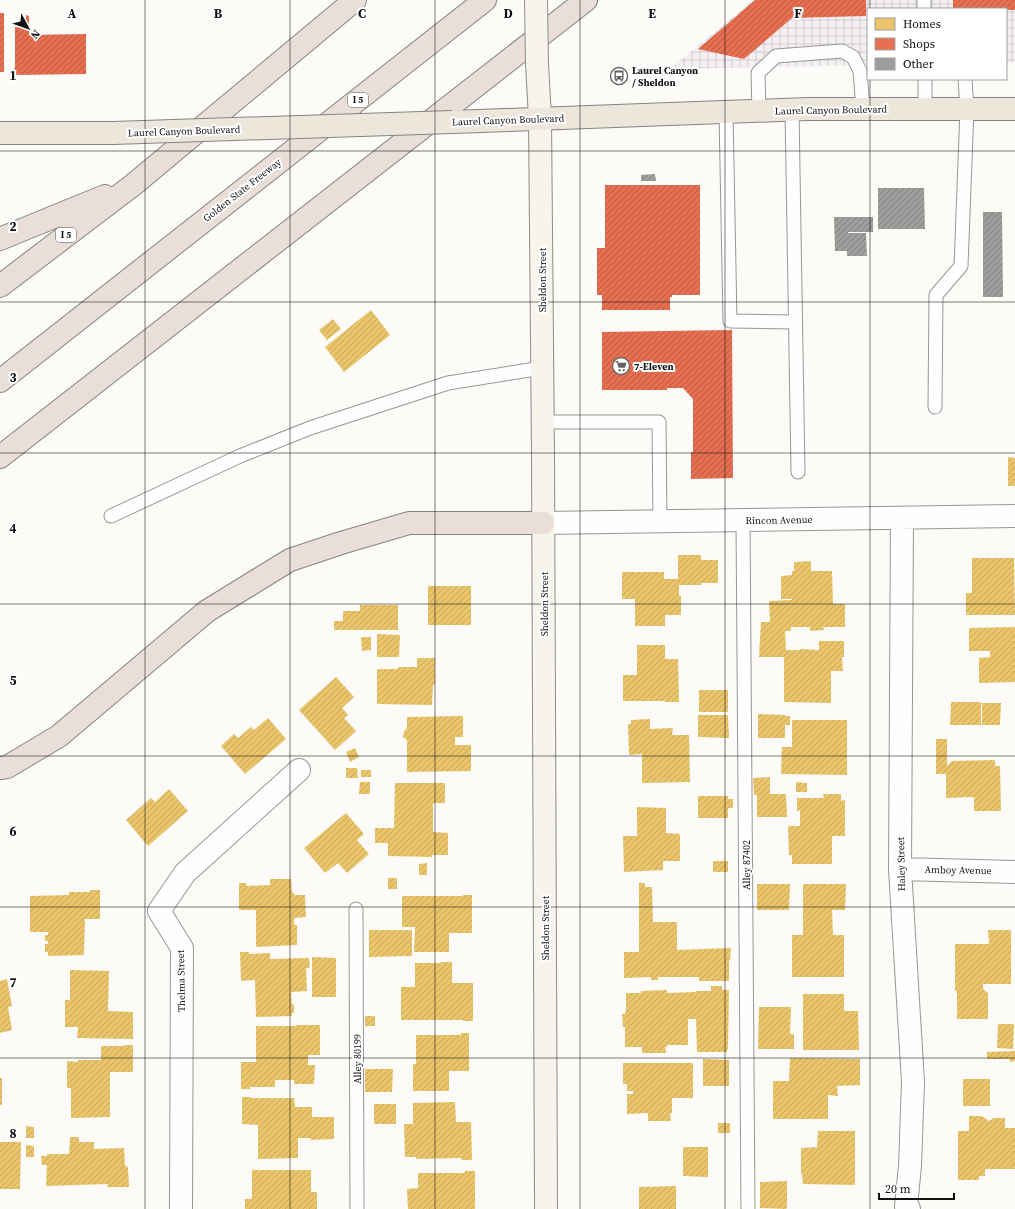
<svg xmlns="http://www.w3.org/2000/svg" width="1015" height="1209" font-family="'Source Serif 4',serif">
<defs>
<pattern id="industrial-grid" width="8" height="8" patternUnits="userSpaceOnUse"><rect width="8" height="8" fill="#f4eff2"/><path d="M0 4h8M4 0v8" fill="none" stroke="#d0ccce"/></pattern>
<pattern id="homes-hatch" width="6" height="6" patternUnits="userSpaceOnUse"><rect width="6" height="6" fill="#e9c46a"/><path d="M-1 1l2-2M0 6l6-6M5 7l2-2" fill="none" stroke="#c7a75b"/></pattern>
<pattern id="shops-hatch" width="6" height="6" patternUnits="userSpaceOnUse"><rect width="6" height="6" fill="#e76f51"/><path d="M-1 1l2-2M0 6l6-6M5 7l2-2" fill="none" stroke="#ba5a42"/></pattern>
<pattern id="building-hatch" width="6" height="6" patternUnits="userSpaceOnUse"><rect width="6" height="6" fill="#a09e9c"/><path d="M-1 1l2-2M0 6l6-6M5 7l2-2" fill="none" stroke="#817f7e"/></pattern>
</defs>
<rect width="100%" height="100%" fill="#fcfbf7"/>
<path fill="url(#industrial-grid)" d="M753,0H1015V62L1006,63V9H868V65L670,69Z"/>
<path fill="url(#homes-hatch)" d="M371,310L390,335L344,372L325,347Z
M333,319L341,329L327,340L319,330Z
M1008,457L1015,458V486H1008Z
M678,555H701V560H718V583H701V585H679V595L681,596V615H665V626H635V599H622V572H664V579H678Z
M972,558H1014L1015,615H966V593H972Z
M811,561V571H832L833,604H845V627H823L824,630L810,631V627H791V631H785L786,650H800V649L819,650V641H844V657H842L843,671H831V703L784,702V657H759L761,622H770L769,601L792,600V599H781V576L792,575V571H794V562Z
M428,586H471V625H428Z
M360,605H398V630H334V621H343V611H360Z
M1015,627V682L979,683V658L990,657V651H969V628Z
M377,634L400,635L399,657H377Z
M361,637H371V650L362,651Z
M637,645H665V659H678L679,702H665V701H623V675H637Z
M417,658H435V685H433L432,705L377,704V669H398V667H417Z
M336,677L354,697L342,708L348,715L344,718L356,731L335,750L299,710Z
M699,690H728V712H699Z
M951,702H981V725H950Z
M982,703H1001L1000,725H982Z
M758,714L785,715V716H790V725H785V738H758Z
M698,715H728L729,738L698,737Z
M463,716V737H455V745H471V771L407,772V740L403,737L404,731L407,728V717Z
M268,718L286,739L245,774L221,746L234,734L238,738L251,727L254,730Z
M650,719V729L673,728L672,735H689L690,782L642,783V754L629,755L628,724H631V720Z
M792,720H847V775L781,774L782,747H792Z
M936,739H947V766L952,761L995,760V766H1000L1001,811H974V797L946,798V774H936Z
M355,748L359,757L350,762L346,752Z
M346,768H357L358,778H346Z
M361,770H371V777H361Z
M770,777V794H786L787,817H757V795H754L753,778Z
M360,782H370V794H359Z
M796,782L807,783V792H796Z
M395,783H445V803H433V832L448,833V855H432V857L388,856V843H375V828H394Z
M169,789L188,811L148,846L126,820L151,798L155,802Z
M823,794H841V801L845,800V836H832V864H792V855H789L788,826H800V810L797,811V798H824Z
M698,796H728V799H733V808H728V818H698Z
M637,807L666,808V833L680,834V861H663V870L624,872L623,836H637Z
M346,813L364,834L357,840L369,854L347,873L338,863L325,873L304,848Z
M713,861H728V872H713Z
M427,863V875H419V864Z
M388,878H397V889H388Z
M270,879H291L292,892L294,893V895H305L306,917L294,918V925H297V945L256,947V910H239V883H246L247,886L270,885Z
M639,883H645V887H652L653,922H677V950L731,948L730,960H729V981H699V977H658V980H651V977L624,978V952H639Z
M757,884H790L789,910H757Z
M803,884H846L845,910H832L833,935H844V977H792V935H803Z
M90,890H100V919H85L84,955L48,956V952H45V944H48V941H45V935H48V932H30V896L69,895V892H90Z
M463,895H472V933H449V952H414L415,927H402V896H463Z
M369,930H412V956L369,957Z
M988,930H1011V984H983V989L988,993V1019H957V991H955V944H989Z
M240,952H249V954L270,953V959L309,958L310,968H306L307,991L291,992L292,1005L294,1004V1013H292V1016L256,1017L255,980L241,981Z
M312,957L336,958V997H312Z
M441,962H452V983H473V1021H463V1020H401V987H415V963H441Z
M70,970L109,971L108,1011L133,1012V1039L77,1038L78,1027H65V1000H70Z
M7,979L12,1006L8,1007L12,1030L0,1033V981Z
M711,986H722V990H729L728,1049H727V1052H697L696,1019H688V1045H667L668,1047H665L666,1053H642V1047H625V1027H623L622,1014H625V1012H626V993H641V991L667,990V993L696,992V991H711Z
M803,994H844V1011H858L859,1050H803Z
M759,1007H791L790,1034H794V1049H758Z
M365,1016H375V1026H365Z
M998,1024H1014L1013,1049L997,1048Z
M296,1025H320V1055H308V1065H315L314,1084H294V1080H275V1087H250V1089H241V1062H256V1026H296Z
M461,1033H469V1071H449V1091H413V1064H416V1035H461Z
M124,1045H133V1072H110V1117L71,1118V1088H67V1061L78,1062V1060H101V1046H125Z
M1015,1051V1061L1010,1062V1059H987V1052Z
M790,1058L860,1059V1085L837,1086L838,1096L828,1095V1119H773V1081H789Z
M703,1059L729,1060V1086H703Z
M623,1063H693V1098H672V1113H670L671,1121H648V1113L627,1114V1094H633V1091H627V1084H623Z
M365,1069H393L392,1092H365Z
M0,1078H2V1105H0Z
M963,1079H990V1106H963Z
M242,1097H250V1098H294L295,1107H312V1117H334V1139L311,1140L310,1138H298V1158L258,1159V1125L242,1124Z
M455,1102L456,1122H471L472,1160H462L461,1158L416,1159V1157H405L404,1124H413V1103Z
M374,1104H396V1124H374Z
M969,1116H982L989,1121L994,1118H1005V1128H1015V1169H985V1176H979V1180H958V1131H969Z
M718,1123H730V1133H718Z
M26,1126L34,1127V1138H26Z
M818,1131H855V1185L803,1184L802,1174L801,1173V1148L817,1147Z
M70,1137H79V1142H94V1149L124,1148L125,1166L128,1167L129,1187H107L108,1184L46,1186L47,1165H42L41,1156H47V1154H69Z
M0,1142H21L20,1189H0Z
M26,1145L34,1146V1157H26Z
M683,1147H708V1177L683,1176Z
M252,1170H311V1192H317V1209H245V1199H252Z
M465,1171H475V1209H408L407,1189L418,1188V1173H465Z
M787,1181V1207L786,1209L760,1208V1182Z
M676,1186V1209H639V1187Z"/>
<path fill="url(#shops-hatch)" d="M755,0H866V16L792,18L744,59L698,49Z
M953,0H1015V10L953,9Z
M0,13H4V72H0Z
M26,15L29,16V35L86,34V74L14,75V68H15V27H19V18H26Z
M605,185H700V295H672V297H670V310H602V295H597V248H605Z
M732,330L733,478L691,479V452H693V399L683,388H667V390H602V332Z"/>
<path fill="url(#building-hatch)" d="M655,174L656,181H641V175Z
M878,188H924L925,229H878Z
M983,212H1002L1003,297H983Z
M834,217H873V232H848V233H866L867,256H847V251H835Z"/>
<g fill="none" stroke-linecap="round" stroke-linejoin="round">
<g stroke="#969694" stroke-width="15">
<path id="lane" d="M924,0V9
M925,79V109
M792,109L798,472
M759,111L758,73L776,56L842,51L853,57L860,71L863,109
M726,112L730,321L795,322
M935,407L936,295L961,266L967,109L965,79
M543,422H659L660,522
M111,516L240,456L310,428L448,383L542,368
M743,520L748,1209
M356,909L357,1209"/>
</g>
<g stroke="#969694" stroke-width="24">
<path id="street" d="M902,518L900,869L913,1082L910,1166L906,1206L909,1209
M543,523L1015,516
M900,869L1015,872
M181,1209L182,948L159,911L185,873L299,770"/>
</g>
<g stroke="#8d8c8b" stroke-width="24">
<path id="secondary" d="M537,64L540,118L543,454L546,1209"/>
</g>
<g stroke="#848381" stroke-width="24">
<path id="primary" d="M452,122L808,109H1015
M0,133H113"/>
</g>
<g stroke="#848381" stroke-width="24">
<path id="highway" d="M0,239L105,196
M0,286L133,185L355,0
M0,381L485,0
M0,457L586,0
M0,768L7,767L59,736L207,611L290,560L341,543L409,523H543"/>
</g>
<use href="#lane" stroke="#fffefe" stroke-width="13"/>
<use href="#street" stroke="#fffefe" stroke-width="22"/>
<use href="#secondary" stroke="#f6f4eb" stroke-width="22"/>
<use href="#primary" stroke="#ede7db" stroke-width="22"/>
<use href="#highway" stroke="#eadfd8" stroke-width="22"/>
<g stroke="#8d8c8b" stroke-width="24" stroke-linecap="butt">
<path id="secondary-bridge" d="M536,0L537,64"/>
</g>
<g stroke="#848381" stroke-width="24" stroke-linecap="butt">
<path id="primary-bridge" d="M113,133L452,122"/>
</g>
<use href="#secondary-bridge" stroke="#f6f4eb" stroke-width="22"/>
<use href="#primary-bridge" stroke="#ede7db" stroke-width="22"/>
</g>
<path fill="none" stroke="#101010" stroke-width="1" stroke-opacity="0.55" d="M145,0V1209M290,0V1209M435,0V1209M580,0V1209M725,0V1209M870,0V9M870,79V1209M0,151H1015M0,302H1015M0,453H1015M0,604H1015M0,756H1015M0,907H1015M0,1058H1015"/>
<defs>
<g id="bus-ring" transform="scale(0.9)"><circle r="9.5" fill="#fff" stroke="#636261" stroke-width="1.5"/><path d="M-5-6H5V4H4V6H2V4H-2V6H-4V4H-5ZM-3.5-4V0h7V-4ZM-3.5 1.2v1.5H-2V1.2ZM2 1.2v1.5H3.5V1.2Z" fill="#636261"/></g>
<g id="supermarket-ring" transform="scale(0.9)"><circle r="9.5" fill="#fff" stroke="#636261" stroke-width="1.5"/><path d="M-6-5.5h2.5l.6 2H6L4.5 2H-2.5L-4.4-4H-6ZM-1.5 3.2a1.3 1.3 0 1 0 .1 0ZM3 3.2a1.3 1.3 0 1 0 .1 0Z" fill="#636261"/></g>
</defs>
<g fill-rule="evenodd">
<use href="#bus-ring" x="619" y="76"/>
<use href="#supermarket-ring" x="621" y="366"/>
</g>
<g text-anchor="middle" dominant-baseline="central" stroke-width="4" stroke-linejoin="round" paint-order="stroke">
<g fill="#fff" stroke="#585858" stroke-width="1">
<rect x="348" y="93" width="20" height="14" rx="3"/>
<rect x="56" y="228" width="20" height="14" rx="3"/>
</g>
<g font-size="9" font-weight="bold" fill="#101010">
<text x="358" y="100">I 5</text>
<text x="66" y="235">I 5</text>
</g>
<g font-size="10" font-weight="bold" fill="#101010" stroke="#fff" text-anchor="start">
<text x="632" y="70">Laurel Canyon<tspan x="632" dy="12">/ Sheldon</tspan></text>
<text x="634" y="366">7-Eleven</text>
</g>
<g font-size="10" fill="#101010" stroke="#fff">
<text transform="translate(831 110) rotate(-1)">Laurel Canyon Boulevard</text>
<text transform="translate(508 120) rotate(-2)">Laurel Canyon Boulevard</text>
<text transform="translate(184 131) rotate(-2)">Laurel Canyon Boulevard</text>
<text transform="translate(242 190) rotate(-38)">Golden State Freeway</text>
<text transform="translate(542 280) rotate(-90)">Sheldon Street</text>
<text transform="translate(779 520) rotate(-1)">Rincon Avenue</text>
<text transform="translate(544 604) rotate(-90)">Sheldon Street</text>
<text transform="translate(901 864) rotate(-91)">Haley Street</text>
<text transform="translate(746 865) rotate(-90)">Alley 87402</text>
<text transform="translate(958 870) rotate(1)">Amboy Avenue</text>
<text transform="translate(545 928) rotate(-90)">Sheldon Street</text>
<text transform="translate(181 981) rotate(-91)">Thelma Street</text>
<text transform="translate(357 1059) rotate(-90)">Alley 80199</text>
</g>
</g>
<g font-size="13" text-anchor="middle" font-weight="bold" fill="#101010" stroke="#fff" stroke-width="4" stroke-linejoin="round" paint-order="stroke">
<text x="72" y="18">A</text>
<text x="218" y="18">B</text>
<text x="362" y="18">C</text>
<text x="508" y="18">D</text>
<text x="652" y="18">E</text>
<text x="798" y="18">F</text>
<text x="13" y="80">1</text>
<text x="13" y="231">2</text>
<text x="13" y="382">3</text>
<text x="13" y="533">4</text>
<text x="13" y="685">5</text>
<text x="13" y="836">6</text>
<text x="13" y="987">7</text>
<text x="13" y="1138">8</text>
</g>
<rect x="867" y="8" width="140" height="72" fill="#ffffff" stroke="#9f9f9f"/>
<rect x="875" y="18" width="20" height="12" fill="#e9c46a" stroke="#9f9f9f"/>
<text x="903" y="28" font-size="12" fill="#101010">Homes</text>
<rect x="875" y="38" width="20" height="12" fill="#e76f51" stroke="#9f9f9f"/>
<text x="903" y="48" font-size="12" fill="#101010">Shops</text>
<rect x="875" y="58" width="20" height="12" fill="#a09e9c" stroke="#9f9f9f"/>
<text x="903" y="68" font-size="12" fill="#101010">Other</text>
<g transform="translate(28 28) rotate(131)" stroke="#ffffff" stroke-width="3" paint-order="stroke">
<path d="M0-3L7 15L0 10L-7 15Z" fill="#101010"/>
<text y="-6" font-size="11" font-weight="bold" text-anchor="middle" fill="#101010">N</text>
</g>
<path d="M879 1193v6h75v-6" fill="none" stroke="#101010" stroke-width="2"/>
<text x="885" y="1193" font-size="12" fill="#101010" stroke="#ffffff" stroke-width="3" paint-order="stroke">20 m</text>
</svg>
